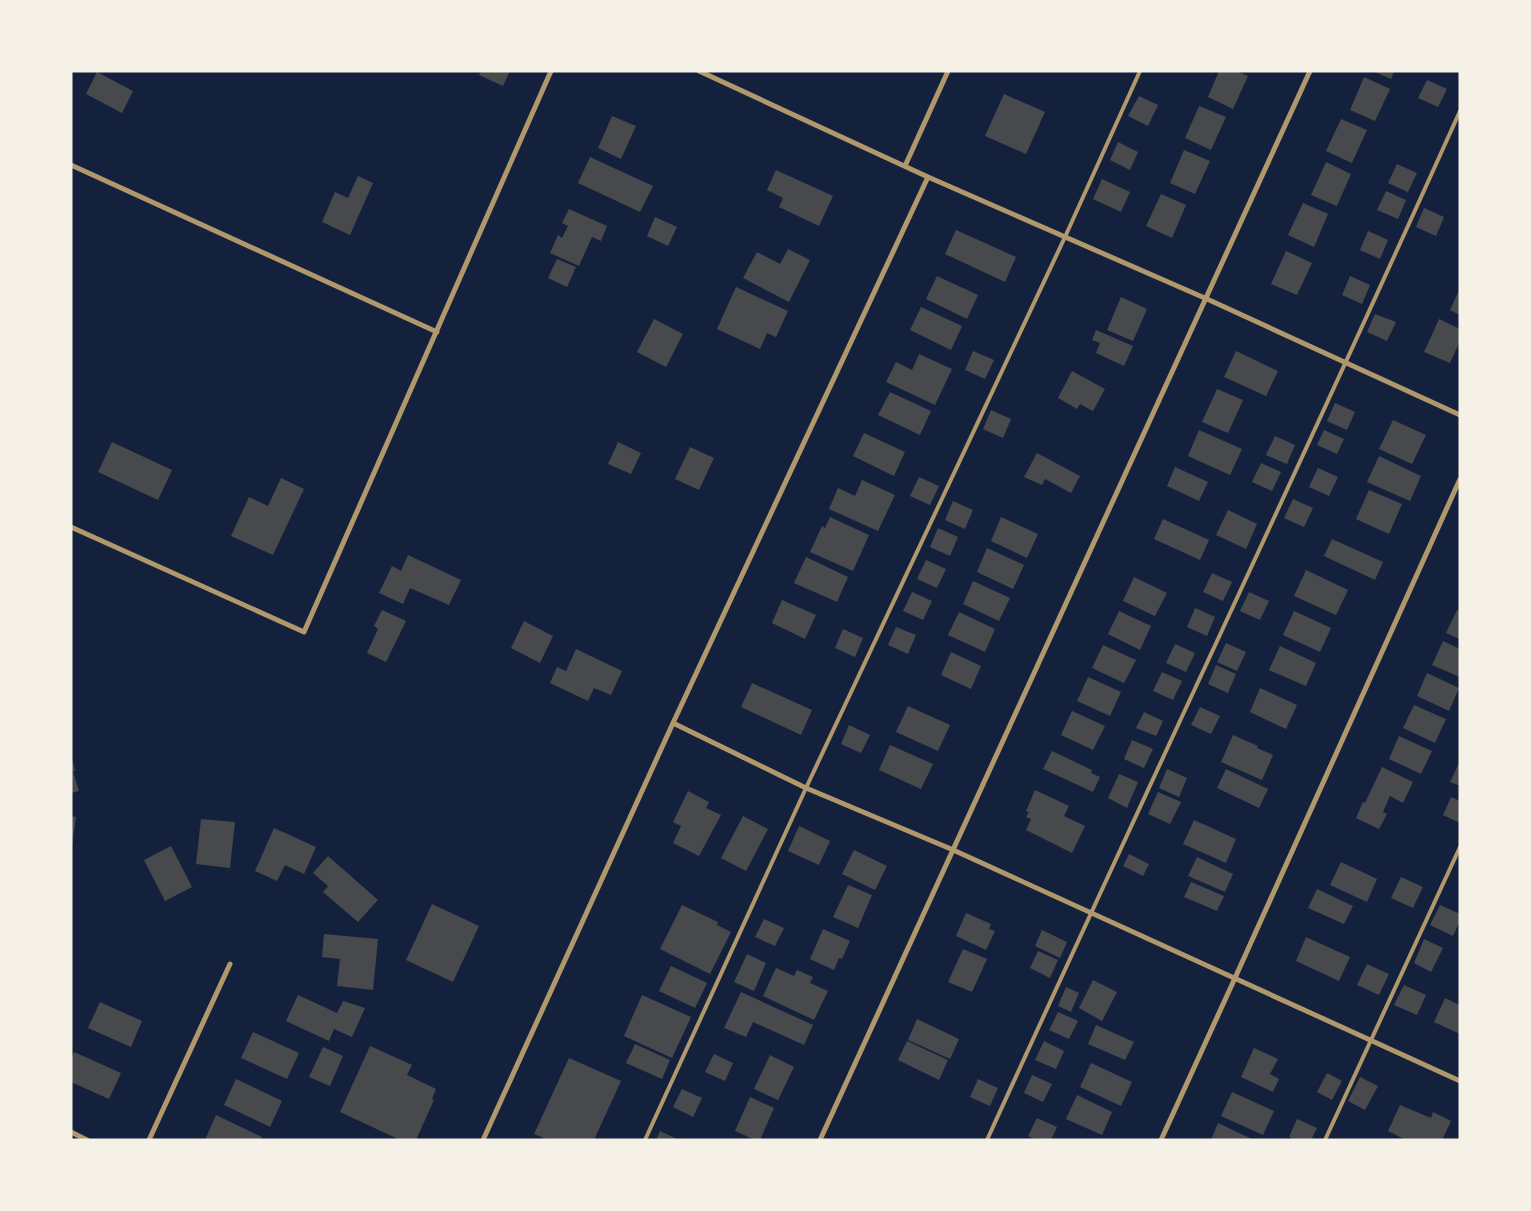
<svg xmlns="http://www.w3.org/2000/svg" width="1531" height="1211" font-family="'Alegreya Sans',sans-serif">
<rect width="100%" height="100%" fill="#14213d"/>
<path fill="#48494c" d="M481,71H510L503,86L479,75Z
M1219,71H1237L1248,76L1233,109L1208,97Z
M1373,71H1394L1391,79Z
M97,72L133,91L122,113L86,94Z
M1364,77L1390,89L1375,121L1350,110Z
M1427,80L1447,89L1438,107L1418,98Z
M1004,94L1045,112L1026,154L985,136Z
M1139,96L1158,105L1148,126L1128,116Z
M1199,106L1226,117L1211,150L1185,138Z
M612,116L636,126L621,159L598,148Z
M1341,119L1367,130L1352,163L1326,151Z
M1118,142L1138,152L1130,170L1110,160Z
M1184,150L1210,161L1195,194L1170,183Z
M590,157L653,186L640,212L578,183Z
M1326,162L1351,174L1337,206L1311,195Z
M1397,164L1417,173L1408,192L1388,183Z
M776,170L833,196L819,226L779,207L783,198L767,190Z
M358,176L373,183L350,235L322,222L335,192L348,198Z
M1102,179L1130,192L1121,212L1093,199Z
M1386,191L1406,200L1398,219L1377,210Z
M1161,194L1186,205L1172,238L1146,226Z
M1303,203L1328,214L1314,247L1288,235Z
M1424,208L1444,217L1436,236L1416,227Z
M569,209L607,226L601,241L592,237L579,266L550,253L558,235L562,238L568,226L562,223Z
M655,217L677,227L668,246L647,236Z
M956,230L1016,257L1005,282L945,254Z
M1368,231L1388,240L1380,259L1360,250Z
M788,249L810,260L789,302L743,278L757,252L780,264Z
M1286,251L1312,263L1297,295L1271,284Z
M557,259L576,267L567,287L548,278Z
M937,276L978,295L967,319L926,299Z
M1350,276L1370,285L1362,304L1342,295Z
M736,287L788,311L776,337L767,333L760,349L717,329Z
M1460,288V315L1450,310Z
M1121,297L1147,309L1133,341L1107,330Z
M921,307L962,326L951,350L910,330Z
M1375,314L1396,322L1387,341L1367,332Z
M654,319L683,334L666,367L637,352Z
M1439,319L1460,329V341L1450,363L1424,352Z
M1096,330L1133,346L1124,366L1096,353L1100,343L1092,340Z
M973,351L994,360L985,379L965,370Z
M1236,351L1278,371L1266,396L1224,377Z
M919,354L952,369L935,405L886,382L896,362L912,370Z
M1072,371L1105,389L1093,411L1080,404L1077,409L1058,398Z
M1217,389L1243,400L1228,433L1202,422Z
M890,392L931,411L920,435L878,415Z
M1335,403L1355,412L1347,430L1327,421Z
M991,410L1011,419L1003,438L983,429Z
M1393,420L1426,435L1412,464L1379,449Z
M1199,430L1242,449L1230,475L1188,456Z
M1324,430L1344,439L1337,454L1317,445Z
M864,433L905,452L894,476L853,456Z
M1275,436L1295,445L1287,464L1266,455Z
M112,442L172,470L158,500L98,472Z
M618,442L641,453L631,474L608,464Z
M690,447L714,458L699,490L675,479Z
M1037,453L1080,476L1071,493L1045,479L1042,485L1024,477Z
M1379,456L1421,476L1410,501L1367,482Z
M1261,463L1281,472L1272,491L1252,482Z
M1175,467L1208,482L1199,501L1167,486Z
M1318,468L1338,477L1329,496L1309,487Z
M919,477L939,486L930,505L910,496Z
M281,478L304,489L273,555L231,536L249,497L268,506Z
M862,480L895,495L878,531L829,509L838,488L855,496Z
M1369,490L1402,504L1389,534L1356,519Z
M1293,499L1313,508L1304,527L1284,518Z
M953,501L973,510L965,529L945,520Z
M1228,510L1257,524L1246,549L1216,535Z
M830,517L869,535L853,571L810,552L822,526L825,528Z
M1001,517L1038,534L1027,558L991,541Z
M1163,519L1209,540L1200,560L1154,539Z
M938,528L958,537L950,556L930,547Z
M1332,539L1383,562L1375,580L1324,556Z
M987,548L1024,565L1013,589L977,572Z
M408,555L461,580L449,605L410,588L403,604L379,593L392,566L401,571Z
M806,557L848,577L837,602L794,583Z
M926,560L946,569L937,588L917,579Z
M1306,570L1348,590L1336,615L1294,596Z
M1212,573L1232,582L1223,601L1203,592Z
M1134,577L1167,593L1155,616L1123,601Z
M973,581L1010,598L999,621L963,604Z
M912,592L932,601L923,620L903,611Z
M1249,592L1269,601L1260,620L1240,611Z
M782,600L816,615L805,639L772,623Z
M1195,608L1215,617L1207,636L1187,627Z
M382,610L406,621L386,662L367,653L378,629L374,626Z
M1457,610L1460,611V639L1446,633Z
M1119,611L1151,626L1140,650L1108,634Z
M1294,611L1331,628L1320,652L1283,635Z
M959,612L995,629L985,652L948,635Z
M524,621L553,636L540,663L511,648Z
M896,627L916,635L908,654L888,645Z
M843,629L863,638L855,657L835,648Z
M1443,641L1460,649V677L1432,665Z
M1226,643L1246,652L1237,671L1217,662Z
M1175,644L1195,653L1186,672L1166,663Z
M1103,645L1136,660L1124,683L1092,668Z
M1280,646L1316,663L1306,686L1269,670Z
M576,649L622,671L611,695L594,688L588,701L550,683L557,667L566,671Z
M951,652L981,666L971,689L941,675Z
M1216,665L1236,674L1228,693L1208,684Z
M1162,672L1182,681L1173,700L1153,691Z
M1427,673L1459,688L1449,711L1417,696Z
M1088,677L1121,692L1110,716L1077,701Z
M752,683L812,710L801,735L741,707Z
M1260,688L1297,705L1286,729L1250,712Z
M1414,705L1446,719L1435,743L1403,728Z
M908,706L950,725L938,751L896,732Z
M1200,707L1220,716L1211,734L1191,725Z
M1072,711L1105,726L1093,750L1061,735Z
M1144,712L1163,721L1156,736L1136,728Z
M849,725L870,735L861,753L841,744Z
M1233,735L1258,746L1257,748L1273,755L1262,780L1221,762Z
M1399,736L1432,751L1421,774L1389,759Z
M1132,740L1153,749L1144,768L1124,759Z
M890,745L933,764L921,789L879,770Z
M1052,751L1092,770L1091,773L1100,777L1093,792L1043,769Z
M72,758L75,771H73L79,791L71,793Z
M1460,761V786L1450,782Z
M1382,767L1413,782L1403,803L1390,796L1383,812L1387,814L1379,829L1356,818L1363,802L1365,803Z
M1167,769L1187,778L1179,797L1159,788Z
M1226,769L1268,789L1259,808L1217,788Z
M1119,774L1138,782L1127,808L1108,798Z
M1035,790L1069,806L1064,816L1085,826L1072,853L1026,830L1031,819L1026,817L1029,812L1026,811Z
M688,791L709,802L706,808L721,815L699,856L673,843L681,826L673,822Z
M1158,792L1181,802L1170,824L1148,814Z
M1451,797L1460,801V823L1443,815Z
M71,816L76,817L72,846H71Z
M743,816L768,829L746,871L721,858Z
M201,819L235,822L230,868L196,864Z
M1194,820L1236,839L1226,863L1183,844Z
M799,826L830,841L819,865L788,851Z
M274,828L316,847L304,874L285,865L277,881L255,871Z
M171,846L192,887L165,901L144,860Z
M854,850L887,866L875,890L842,874Z
M1129,854L1149,864L1143,876L1123,866Z
M328,856L378,900L358,922L323,892L328,886L313,873Z
M1197,857L1233,874L1225,892L1188,876Z
M1341,862L1377,879L1367,902L1330,885Z
M1401,877L1423,887L1413,908L1391,898Z
M1191,882L1224,896L1217,911L1184,897Z
M848,885L872,895L858,928L833,917Z
M1317,889L1353,906L1344,924L1308,908Z
M432,904L479,926L453,982L406,960Z
M682,905L718,922L717,925L731,932L710,974L660,949Z
M1440,905L1460,914V921L1453,936L1430,925Z
M966,913L991,924L989,929L995,931L986,950L956,936Z
M764,919L784,928L775,946L755,937Z
M823,929L850,941L842,959L839,958L834,970L810,959Z
M1042,930L1067,942L1060,958L1035,946Z
M324,934L378,939L373,990L337,986L340,959L322,957Z
M1306,937L1350,957L1339,981L1296,961Z
M1424,939L1443,948L1431,972L1414,963Z
M963,949L987,959L972,992L948,982Z
M1038,951L1058,960L1050,978L1030,968Z
M747,954L766,963L754,991L734,982Z
M1367,964L1389,974L1379,995L1357,985Z
M671,966L707,983L695,1008L659,991Z
M776,968L794,976L797,970L813,977L810,983L828,991L814,1020L763,996Z
M1093,980L1117,992L1102,1021L1079,1008Z
M1404,985L1426,995L1417,1015L1394,1005Z
M1066,987L1079,993L1071,1012L1058,1006Z
M741,992L813,1025L804,1045L753,1022L746,1037L724,1028Z
M298,995L337,1013L343,1001L365,1008L352,1037L334,1029L329,1041L286,1021Z
M642,995L691,1017L672,1058L624,1036Z
M1445,998L1460,1005V1034L1434,1022Z
M100,1002L142,1021L131,1047L88,1028Z
M1058,1012L1078,1021L1069,1039L1049,1030Z
M917,1019L959,1039L950,1059L908,1040Z
M1096,1025L1134,1042L1125,1060L1088,1044Z
M253,1032L299,1053L287,1079L241,1058Z
M907,1041L948,1060L939,1080L898,1060Z
M1044,1041L1064,1051L1056,1069L1035,1060Z
M635,1044L670,1060L662,1079L626,1063Z
M370,1046L412,1065L407,1075L436,1089L432,1099L434,1100L416,1140H400L340,1112Z
M323,1047L343,1056L330,1086L309,1077Z
M1254,1048L1278,1059L1270,1074L1279,1079L1273,1092L1241,1077Z
M74,1052L121,1073L109,1099L71,1082V1059Z
M714,1054L733,1063L725,1081L705,1072Z
M770,1055L794,1067L778,1100L754,1089Z
M569,1058L621,1081L594,1140H548L534,1134Z
M1091,1063L1132,1082L1121,1106L1080,1087Z
M1327,1073L1342,1081L1332,1100L1317,1092Z
M1032,1075L1052,1084L1043,1102L1024,1093Z
M1360,1077L1378,1086L1365,1110L1348,1101Z
M236,1079L282,1101L270,1127L224,1105Z
M978,1079L998,1088L990,1106L970,1097Z
M682,1089L702,1098L693,1117L673,1107Z
M1232,1092L1274,1111L1263,1135L1221,1116Z
M1077,1095L1112,1112L1102,1135L1066,1119Z
M750,1097L774,1108L760,1140H755L735,1131Z
M1400,1105L1431,1118L1433,1112L1451,1121L1442,1140H1406L1388,1131Z
M216,1115L262,1137L260,1140H205Z
M1037,1118L1057,1127L1051,1140H1036L1028,1136Z
M1297,1119L1317,1128L1311,1140H1295L1289,1137Z
M1218,1123L1254,1140H1211Z
M660,1131L679,1140H656Z"/>
<g fill="none" stroke-linecap="round" stroke-linejoin="round">
<path stroke="#b1986c" stroke-width="4" d="M645,1140L806,788L1065,237L1140,71
M987,1140C1143,797 1305,456 1460,111
M1325,1140L1460,847"/>
<path stroke="#b1986c" stroke-width="5" d="M699,71L928,177L1207,299L1460,415
M71,165L437,332
M905,166L948,71
M71,527L304,632L551,71
M673,723L806,788L951,849L1460,1081
M71,1132L87,1140
M149,1140L230,964
M483,1140L673,723L928,177
M820,1140C981,783 1149,428 1310,71
M1161,1140L1235,978L1460,479"/>
</g>
<rect width="1531" height="1211" fill="none" stroke="#f6f1e7" stroke-width="145"/>
</svg>
